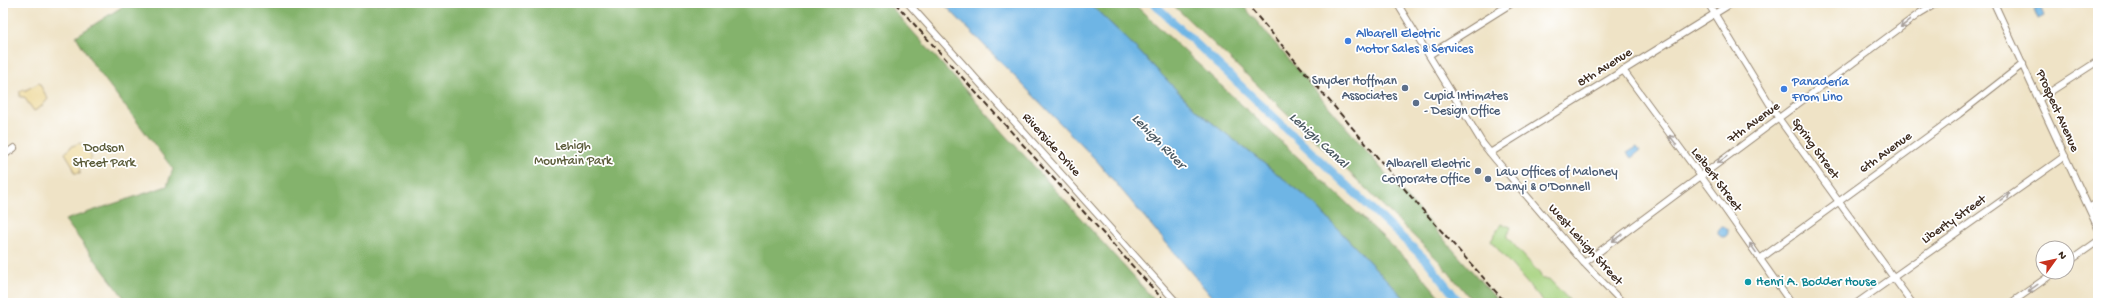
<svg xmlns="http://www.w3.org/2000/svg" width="2101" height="306" font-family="'Gochi Hand',sans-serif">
<rect width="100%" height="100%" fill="#fff"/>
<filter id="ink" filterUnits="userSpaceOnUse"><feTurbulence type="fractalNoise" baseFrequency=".025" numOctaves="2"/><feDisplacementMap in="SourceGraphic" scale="8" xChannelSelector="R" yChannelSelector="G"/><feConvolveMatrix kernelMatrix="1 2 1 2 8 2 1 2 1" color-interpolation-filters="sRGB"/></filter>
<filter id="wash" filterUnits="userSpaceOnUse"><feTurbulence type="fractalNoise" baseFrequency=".012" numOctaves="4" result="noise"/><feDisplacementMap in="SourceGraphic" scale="16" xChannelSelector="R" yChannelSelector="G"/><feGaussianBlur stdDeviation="0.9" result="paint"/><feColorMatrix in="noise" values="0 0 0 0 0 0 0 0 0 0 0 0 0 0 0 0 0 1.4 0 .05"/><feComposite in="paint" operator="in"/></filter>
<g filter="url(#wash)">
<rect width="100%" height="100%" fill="#efe3c6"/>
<path fill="#a5d17d" stroke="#707e4e" d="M1501,224L1511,227L1507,237L1540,274L1542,279H1549L1572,303H1544L1491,241Z"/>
<path fill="#84b36c" stroke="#606e45" d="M128,3H887L1157,303H128L65,220L167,186L173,169L93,64L76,36Z
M1089,3H1133L1383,237L1417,270L1445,303H1409L1308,198L1197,111L1127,39Z
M1171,3H1241L1380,167L1500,303H1474L1440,262L1355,178Z"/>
<path fill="#eeda9e" stroke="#94825e" d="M39,83L48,99L41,107L34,111L24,97H20V91L26,90Z
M80,143L84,145L92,158L81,166L80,173H74L73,166L65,153L72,146Z"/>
<path fill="#6eb5e5" stroke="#547082" d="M943,3H1089L1127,39L1197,111L1308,198L1409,303H1217L1097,161Z
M2040,6L2044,16L2038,19L2034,9Z
M1637,147L1640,151L1631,158L1627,153Z
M1718 232a5 5 0 1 1 10 0a5 5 0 1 1-10 0Z"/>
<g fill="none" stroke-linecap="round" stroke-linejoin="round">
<path stroke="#6eb5e5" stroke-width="8" d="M1153,3L1427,261L1460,303"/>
</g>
</g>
<g filter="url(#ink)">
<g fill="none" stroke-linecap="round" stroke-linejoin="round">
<g stroke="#958672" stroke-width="8">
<path id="street" d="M908,3L1177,303
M1397,3L1483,144L1496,160L1584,263L1623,303
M1708,3L1779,119L1912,303
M1994,3L2098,228
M1429,55L1512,3
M1623,70L1722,205L1791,303
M2039,99L2098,61
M1490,153L1732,3
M3,156L14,148
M2089,208L2098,202
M1760,259L1959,114L2023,64
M1584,263L1920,13L1937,3
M2067,263L2098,241
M1857,303L2065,156
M2011,303L2055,272"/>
</g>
<use href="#street" stroke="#fff" stroke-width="6"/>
<path stroke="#3b2a1e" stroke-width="2" stroke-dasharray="6 3" stroke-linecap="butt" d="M895,3L1166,303
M1246,3L1419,206L1506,303"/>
</g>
<defs><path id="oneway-shaft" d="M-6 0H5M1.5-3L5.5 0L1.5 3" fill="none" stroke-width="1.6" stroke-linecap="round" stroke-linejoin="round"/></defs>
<g stroke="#a79f9a">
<use href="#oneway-shaft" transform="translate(1905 24) rotate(143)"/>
<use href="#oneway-shaft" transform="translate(1673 140) rotate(-126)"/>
<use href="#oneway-shaft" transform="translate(1722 160) rotate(144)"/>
<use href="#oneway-shaft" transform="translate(2005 197) rotate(-35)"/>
<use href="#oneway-shaft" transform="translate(1617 238) rotate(143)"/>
<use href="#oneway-shaft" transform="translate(1753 248) rotate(-125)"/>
<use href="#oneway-shaft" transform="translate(2033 288) rotate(144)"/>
</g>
</g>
<g fill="#3f7fe0" stroke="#fff" stroke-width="1.5">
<circle cx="1348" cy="41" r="4"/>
<circle cx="1784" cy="89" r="4"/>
</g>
<g fill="#5c6f8a" stroke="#fff" stroke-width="1.5">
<circle cx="1405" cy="88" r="4"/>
<circle cx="1416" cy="103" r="4"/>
<circle cx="1478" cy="171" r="4"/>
<circle cx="1488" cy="179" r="4"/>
</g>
<circle fill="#0f9aa8" stroke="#fff" stroke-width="1.5" cx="1748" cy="282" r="4"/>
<g text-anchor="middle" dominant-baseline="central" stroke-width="3.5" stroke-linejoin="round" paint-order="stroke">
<g font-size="13" fill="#366cbe" stroke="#fff" text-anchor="start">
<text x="1356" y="34">Albarell Electric<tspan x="1356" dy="15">Motor Sales &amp; Services</tspan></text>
<text x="1792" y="82">Panadería<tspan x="1792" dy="15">From Lino</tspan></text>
</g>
<g font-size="13" fill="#3b2a1e" stroke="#fff">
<text transform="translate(1605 68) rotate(-32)">8th Avenue</text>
<text transform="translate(2057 111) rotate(66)">Prospect Avenue</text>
<text transform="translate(1754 123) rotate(-36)">7th Avenue</text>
<text transform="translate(1051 145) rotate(48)">Riverside Drive</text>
<text transform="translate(1815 149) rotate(54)">Spring Street</text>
<text transform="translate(1886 153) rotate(-36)">6th Avenue</text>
<text transform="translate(1716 180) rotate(53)">Leibert Street</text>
<text transform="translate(1954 220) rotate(-35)">Liberty Street</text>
<text transform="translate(1585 245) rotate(48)">West Lehigh Street</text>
</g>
<g font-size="13" fill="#4e5e75" stroke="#fff" text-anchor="end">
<text x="1397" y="81">Snyder Hoffman<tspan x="1397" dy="15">Associates</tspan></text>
<text x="1424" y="96" text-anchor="start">Cupid Intimates<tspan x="1424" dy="15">- Design Office</tspan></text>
<text x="1470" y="164">Albarell Electric<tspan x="1470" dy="15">Corporate Office</tspan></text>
<text x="1496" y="172" text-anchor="start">Law Offices of Maloney<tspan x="1496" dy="15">Danyi &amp; O'Donnell</tspan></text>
</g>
<g font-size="13" fill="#5b5c3a" stroke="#fff">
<text x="573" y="146">Lehigh<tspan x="573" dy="15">Mountain Park</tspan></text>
<text x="104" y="148">Dodson<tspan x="104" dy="15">Street Park</tspan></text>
</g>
<g font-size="13" fill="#0d838f" stroke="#fff" text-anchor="start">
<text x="1756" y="282">Henri A. Bodder House</text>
</g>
<g font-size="14" font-style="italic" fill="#4d5b64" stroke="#fff">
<text transform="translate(1318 141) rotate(43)">Lehigh Canal</text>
<text transform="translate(1158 142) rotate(46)">Lehigh River</text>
</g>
</g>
<rect width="2101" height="306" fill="none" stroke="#fff" stroke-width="16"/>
<g transform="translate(2055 260) rotate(57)"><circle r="19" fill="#ffffff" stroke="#b1aaa5"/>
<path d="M0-3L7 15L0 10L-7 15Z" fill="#c8321e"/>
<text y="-6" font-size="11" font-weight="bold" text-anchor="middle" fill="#3b2a1e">N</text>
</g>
</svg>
